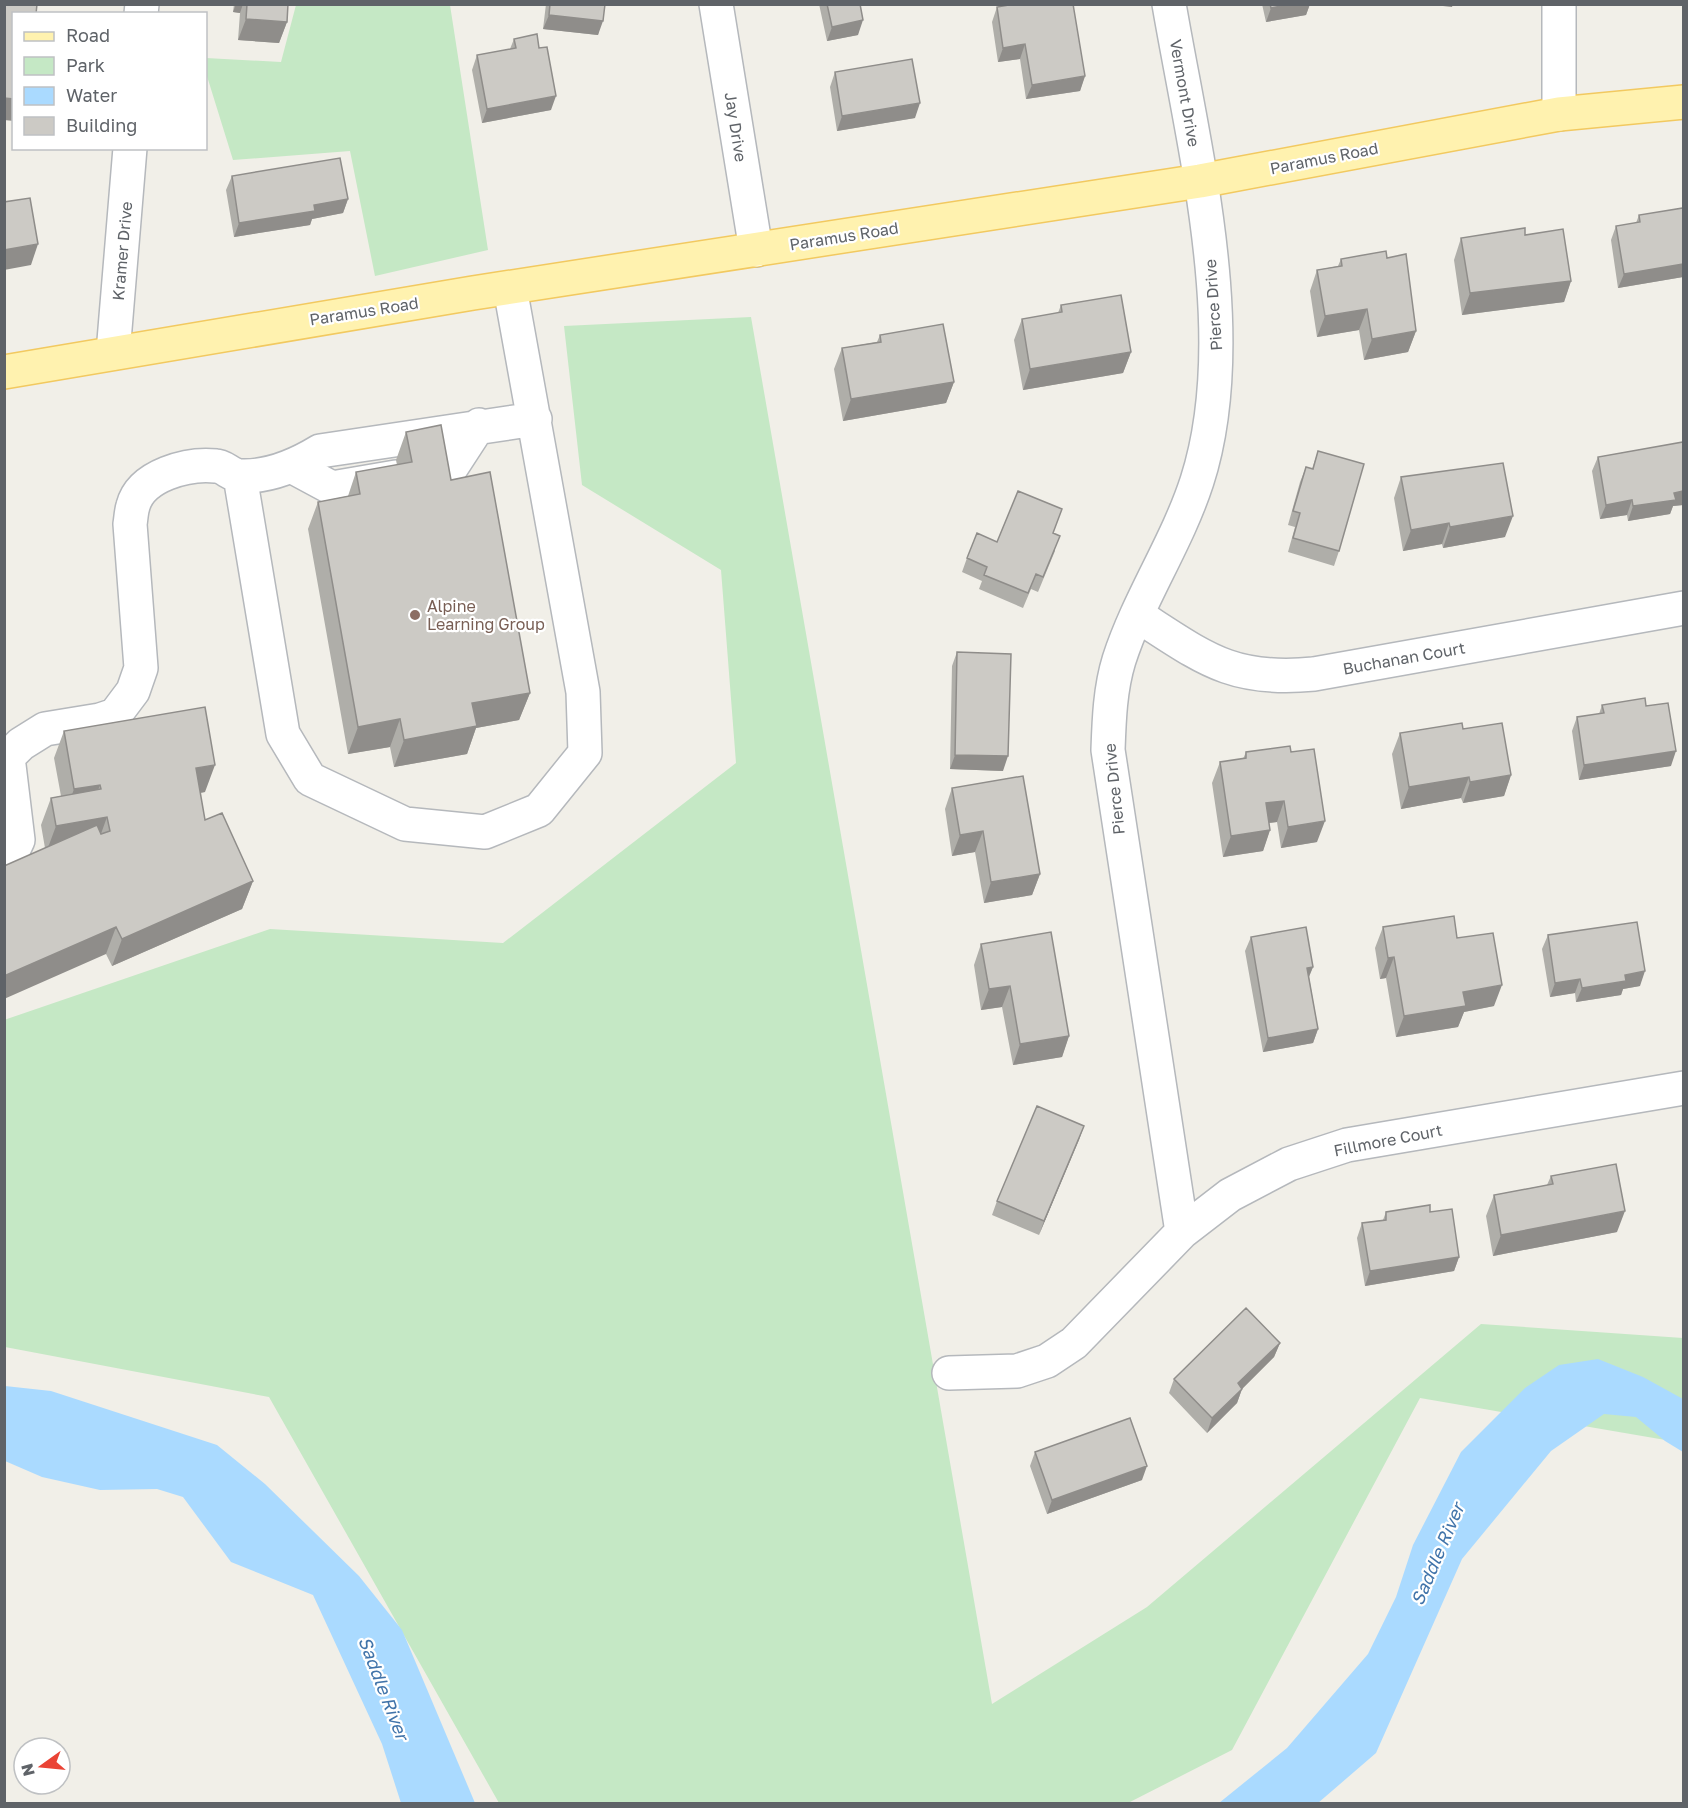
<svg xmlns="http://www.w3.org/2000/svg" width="1688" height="1808" font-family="'Golos Text',sans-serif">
<rect width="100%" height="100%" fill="#f1efe8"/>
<path fill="#c5e8c5" d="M296,5H450L488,250L375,276L350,151L233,160L206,73V58L281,62Z
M751,317L992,1704L1147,1607L1481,1324L1683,1338V1443L1420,1398L1232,1750L1128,1803H499L269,1397L5,1347L4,1020L270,929L503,943L736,763L721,570L582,485L564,326Z"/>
<path fill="#aadaff" d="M1598,1359L1643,1377L1683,1399V1452L1665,1441L1636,1417L1604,1414L1551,1451L1462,1559L1376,1753L1318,1803H1219L1287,1748L1368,1654L1396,1597L1413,1545L1461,1452L1525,1388L1559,1365Z
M5,1386L51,1391L217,1445L265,1484L359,1576L402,1630L475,1803H401L382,1744L313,1595L231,1562L183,1497L157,1489L100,1490L42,1477L5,1461Z"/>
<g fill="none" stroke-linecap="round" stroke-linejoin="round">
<g stroke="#b5b8bc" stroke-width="36">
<path id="minor" d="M716,4L756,250
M1169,4C1194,150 1243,338 1197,481C1177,543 1139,598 1119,660C1110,689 1109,721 1108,750L1182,1232
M1559,4V114
M141,14L142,4
M113,353L130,148
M293,467L332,488L396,477
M434,470L451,468L479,425
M240,476L283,734L310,779L405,824L485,832L539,810L585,753L583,692L510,288
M1137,615C1204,658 1231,682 1314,674L1684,608
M4,861L9,859L18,840L8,757L21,744L45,729L100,720L115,715L133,691L141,668L130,524C131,519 131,512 133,506C141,475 188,463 216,466C224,466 232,476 241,476C269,477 297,465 320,451L535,419
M949,1373L1017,1371L1047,1361L1074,1343L1182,1232L1230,1195L1289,1164L1347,1145L1684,1088"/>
</g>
<g stroke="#f2c960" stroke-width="36">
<path id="major" d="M4,372L473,293L1200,181L1559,114L1684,102"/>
</g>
<use href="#minor" stroke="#fff" stroke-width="33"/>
<use href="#major" stroke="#fff2af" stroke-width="33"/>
</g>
<path fill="#afaea9" d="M234,4H288L287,22L279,43L238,40L240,13L233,12Z
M546,4H605L598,35L543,29Z
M819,4H860L858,35L827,41Z
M1262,4H1310L1306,15L1266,22Z
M997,7L1085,76L1080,91L1026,99L1020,59L998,62L992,22Z
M514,39L551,110L482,123L472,70L477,55L510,49Z
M835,72L915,118L837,131L830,87Z
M232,176L348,199L343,213L312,219L310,225L234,237L226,190Z
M1639,215L1683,277L1618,288L1611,240L1616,226L1636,223Z
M1525,235L1571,281L1564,302L1462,315L1454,260L1461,238Z
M1387,258L1416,331L1408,352L1364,360L1359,330L1317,337L1310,291L1317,270L1338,266L1341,259Z
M1061,305L1131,352L1123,373L1023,390L1014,340L1022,319L1058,313Z
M880,335L954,382L946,403L843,421L834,369L842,348L877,342Z
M406,432L451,480L530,693L519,720L476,728L467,754L394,767L390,747L348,754L308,529L318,502L348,496L356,472L397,465L396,460Z
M1683,442V505L1673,506L1670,514L1628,521L1627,515L1600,519L1592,471L1598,457Z
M1318,451L1339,551L1334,566L1288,552L1295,527L1288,525L1300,482L1306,467L1312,469Z
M1401,477L1505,537L1443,548L1442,544L1403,551L1394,498Z
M1053,533L1055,551L1038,592L1031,589L1023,608L979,589L982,581L962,572L967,558L997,542Z
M957,652L1003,771L950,769L952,666Z
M1602,705L1671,766L1579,780L1572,731L1577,717L1599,714Z
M1463,729L1511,775L1504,796L1463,803L1461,798L1401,809L1392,754L1400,733Z
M64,731L205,792L200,793L205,820L253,881L242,909L112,966L106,954L45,848L41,825L51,798L61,796L54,758Z
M1246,752H1291L1317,842L1281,848L1277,822L1269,823L1270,830L1263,851L1223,857L1212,783L1220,762L1243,759Z
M952,788L1040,874L1032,895L984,903L975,852L952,856L945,809Z
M1383,927L1457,938L1494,1006L1464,1012L1458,1027L1396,1037L1386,978L1380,979L1375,948Z
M1548,935L1640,986L1623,989L1621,995L1576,1002L1575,993L1550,997L1542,949Z
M1251,937L1313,967L1309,977L1318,1029L1313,1043L1263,1052L1245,951Z
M981,944L1069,1036L1062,1057L1013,1065L1002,1007L981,1010L974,965Z
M1084,1126L1039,1235L992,1215L997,1201Z
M1551,1176L1617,1232L1493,1256L1486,1216L1494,1195L1547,1185Z
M1386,1212H1430L1459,1257L1454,1271L1365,1286L1357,1238L1362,1223L1383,1220Z
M1280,1343L1274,1357L1242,1389L1237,1403L1207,1433L1169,1393L1174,1379Z
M1035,1452L1142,1480L1047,1514L1030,1466Z"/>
<path fill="#8f8d8a" d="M236,4H243L240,13L233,12Z
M1291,4H1310L1306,15L1266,22L1271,8Z
M1425,4H1453L1452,7Z
M549,15L603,21L598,35L543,29Z
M246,19L287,22L279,43L238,40Z
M863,20L858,35L827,41L832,27Z
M1025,44L1020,59L998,62L1003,48Z
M1085,76L1080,91L1026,99L1032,85Z
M556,96L551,110L482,123L487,109Z
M4,98L14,99V121L4,120Z
M920,103L915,118L837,131L842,116Z
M348,199L343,213L312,219L310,225L234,237L239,223L314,205Z
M38,244L31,265L4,270V250Z
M1683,264V277L1618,288L1624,274Z
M1571,281L1564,302L1462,315L1470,293Z
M1367,309L1359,330L1317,337L1325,316Z
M1416,331L1408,352L1364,360L1372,339Z
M1131,352L1123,373L1023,390L1030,369Z
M954,382L946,403L843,421L851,399Z
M1683,491V505L1673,506L1670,514L1628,521L1633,506L1674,493Z
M1632,500L1627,515L1600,519L1606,505Z
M1513,516L1505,537L1443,548L1450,527Z
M1449,523L1442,544L1403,551L1411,530Z
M530,693L519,720L476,728L467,754L394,767L404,740L472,703Z
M400,719L390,747L348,754L358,727Z
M1676,751L1671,766L1579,780L1584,765Z
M955,755L1008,756L1003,771L950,769Z
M215,765L205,792L186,795L196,768Z
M1511,775L1504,796L1463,803L1470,782Z
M1469,777L1461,798L1401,809L1409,787Z
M100,785L90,812L64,817L74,789Z
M1284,801L1277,822L1259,824L1266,803Z
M107,817L97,845L46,853L56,826Z
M1325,821L1317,842L1281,848L1288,827Z
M1270,830L1263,851L1223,857L1231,836Z
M983,831L975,852L952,856L960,835Z
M1040,874L1032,895L984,903L991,882Z
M253,881L242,909L112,966L122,939Z
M116,927L106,954L4,999V976Z
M1394,957L1386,978L1380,979L1388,958Z
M1313,967L1307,981V968Z
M1645,971L1640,986L1623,989L1621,995L1576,1002L1582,988L1625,975Z
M1580,979L1575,993L1550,997L1555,983Z
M1502,985L1494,1006L1464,1012L1458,1027L1396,1037L1404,1016L1463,992Z
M1010,986L1002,1007L981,1010L989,989Z
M1318,1029L1313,1043L1263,1052L1268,1038Z
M1069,1036L1062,1057L1013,1065L1020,1044Z
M1084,1126L1079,1140L1039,1235L1044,1221Z
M1625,1211L1617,1232L1493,1256L1501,1235Z
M1459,1257L1454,1271L1365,1286L1370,1271Z
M1280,1343L1274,1357L1233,1398L1238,1383Z
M1242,1389L1237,1403L1207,1433L1212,1418Z
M1147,1466L1142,1480L1047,1514L1052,1500Z"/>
<path fill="#cccac5" stroke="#8f8d8a" stroke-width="1.5" d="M4,4H37L36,14H14V99L4,98Z
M247,4H288L287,22L246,19Z
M550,4H605L603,21L549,15Z
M827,4H860L863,20L832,27Z
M1015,4H1073L1085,76L1032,85L1025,44L1003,48L997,7Z
M1270,4H1291L1271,8Z
M537,34L539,48L547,47L556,96L487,109L477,55L516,48L514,39Z
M912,59L920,103L842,116L835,72Z
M340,158L348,199L314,205L315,211L239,223L232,176Z
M30,198L38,244L4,250V202Z
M1683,208V264L1624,274L1616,226L1640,222L1639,215Z
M1525,228V235L1563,229L1571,281L1470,293L1461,238Z
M1386,251L1387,258L1406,254L1416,331L1372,339L1367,309L1325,316L1317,270L1342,266L1341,259Z
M1121,295L1131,352L1030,369L1022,319L1062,312L1061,305Z
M943,324L954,382L851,399L842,348L881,342L880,335Z
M441,425L451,480L490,472L530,693L472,703L477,726L404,740L400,719L358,727L318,502L360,494L356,472L412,462L406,432Z
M1683,442V491L1674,493L1676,500L1633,506L1632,500L1606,505L1598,457Z
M1318,451L1364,464L1339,551L1293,538L1300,513L1293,511L1306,467L1313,469Z
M1503,463L1513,516L1450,527L1449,523L1411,530L1401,477Z
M1018,491L1062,509L1053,533L1060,536L1043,577L1036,574L1028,593L984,575L987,567L967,558L977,533L997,542Z
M957,652L1011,654L1008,756L955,755Z
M1645,698L1646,706L1668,703L1676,751L1584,765L1577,717L1604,713L1602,705Z
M205,707L215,765L196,768L205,820L222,813L253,881L122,939L116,927L4,976V866L97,825L101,834L110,831L107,817L56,826L51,798L101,789L100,785L74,789L64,731Z
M1462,723L1463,729L1502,723L1511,775L1470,782L1469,777L1409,787L1400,733Z
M1290,746L1291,752L1314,749L1325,821L1288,827L1284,801L1266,803L1270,830L1231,836L1220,762L1246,758V752Z
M1023,776L1040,874L991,882L983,831L960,835L952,788Z
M1454,916L1457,938L1493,933L1502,985L1463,992L1466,1006L1404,1016L1394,957L1388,958L1383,927Z
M1637,922L1645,971L1625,975L1626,981L1582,988L1580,979L1555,983L1548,935Z
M1306,927L1313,967L1307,968L1318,1029L1268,1038L1251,937Z
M1051,932L1069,1036L1020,1044L1010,986L989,989L981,944Z
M1037,1106L1084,1126L1044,1221L997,1201Z
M1616,1164L1625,1211L1501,1235L1494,1195L1553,1184L1551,1176Z
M1430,1205V1212L1452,1209L1459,1257L1370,1271L1362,1223L1386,1220V1212Z
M1246,1308L1280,1343L1238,1383L1242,1389L1212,1418L1174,1379Z
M1130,1418L1147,1466L1052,1500L1035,1452Z"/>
<circle fill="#8d6e63" stroke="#fff" stroke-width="2" cx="415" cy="615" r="6"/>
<g text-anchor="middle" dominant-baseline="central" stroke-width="4.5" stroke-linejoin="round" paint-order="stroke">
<g font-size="16" fill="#5f6368" stroke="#fff">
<text transform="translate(1185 93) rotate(80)">Vermont Drive</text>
<text transform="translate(736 127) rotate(81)">Jay Drive</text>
<text transform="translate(1324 158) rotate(-11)">Paramus Road</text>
<text transform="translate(844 236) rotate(-9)">Paramus Road</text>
<text transform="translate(122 251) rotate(-85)">Kramer Drive</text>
<text transform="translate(1213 305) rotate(-94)">Pierce Drive</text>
<text transform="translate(364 311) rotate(-9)">Paramus Road</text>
<text transform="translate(1404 658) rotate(-10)">Buchanan Court</text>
<text transform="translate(1114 789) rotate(-96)">Pierce Drive</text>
<text transform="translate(1388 1140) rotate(-11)">Fillmore Court</text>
</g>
<g font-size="16" fill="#785e54" stroke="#fff" text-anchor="start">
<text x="427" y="606">Alpine<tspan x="427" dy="18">Learning Group</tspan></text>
</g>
<g font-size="18" font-style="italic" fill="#4174aa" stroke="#fff">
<text transform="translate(1437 1554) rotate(-67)">Saddle River</text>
<text transform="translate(384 1688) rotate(69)">Saddle River</text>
</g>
</g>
<rect width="1688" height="1808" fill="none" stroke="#5f6368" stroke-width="12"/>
<rect x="12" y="12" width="195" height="138" fill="#ffffff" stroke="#bfc1c3" stroke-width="1.5"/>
<rect x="24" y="32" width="30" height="9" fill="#fff2af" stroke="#bfc1c3" stroke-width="1.5"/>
<text x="66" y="42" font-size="18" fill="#5f6368">Road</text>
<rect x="24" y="57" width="30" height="18" fill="#c5e8c5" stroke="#bfc1c3" stroke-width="1.5"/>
<text x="66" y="72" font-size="18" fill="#5f6368">Park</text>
<rect x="24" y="87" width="30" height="18" fill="#aadaff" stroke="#bfc1c3" stroke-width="1.5"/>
<text x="66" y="102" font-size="18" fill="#5f6368">Water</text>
<rect x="24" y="117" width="30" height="18" fill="#cccac5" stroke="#bfc1c3" stroke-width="1.5"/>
<text x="66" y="132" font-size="18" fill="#5f6368">Building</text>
<g transform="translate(42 1766) rotate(255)"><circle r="28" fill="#ffffff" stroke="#bfc1c3" stroke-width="1.5"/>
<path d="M0-4.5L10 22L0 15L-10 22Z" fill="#ea4335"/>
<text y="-9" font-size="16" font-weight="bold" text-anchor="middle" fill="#5f6368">N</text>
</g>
</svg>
